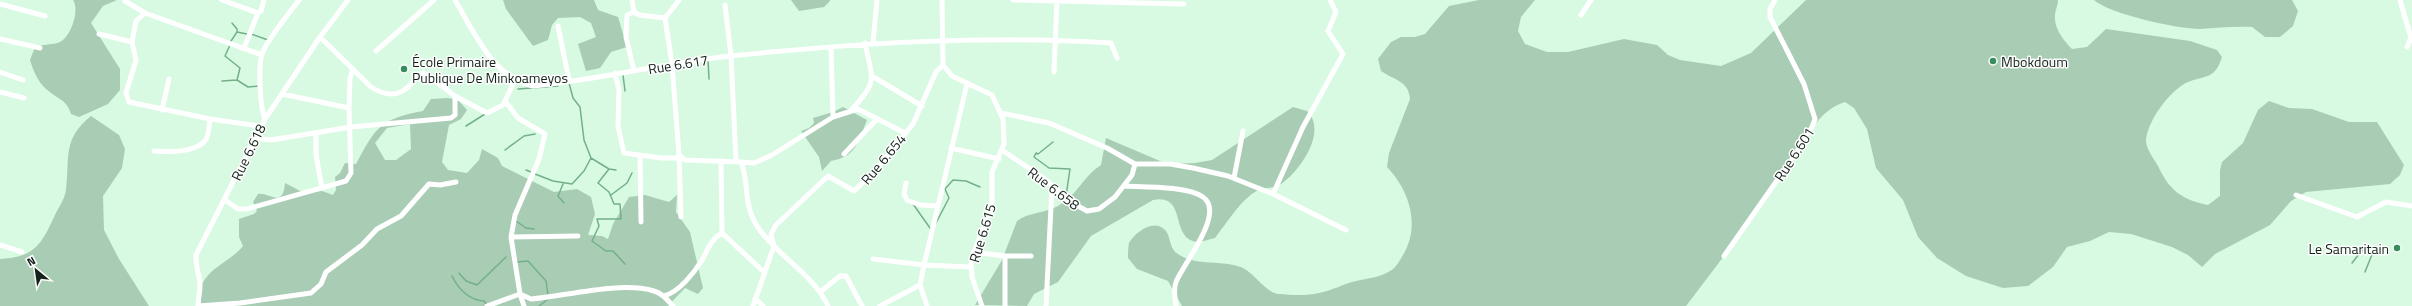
<svg xmlns="http://www.w3.org/2000/svg" width="2412" height="306" font-family="'Titillium Web',sans-serif">
<rect width="100%" height="100%" fill="#d8fae3"/>
<path fill="#a8ccb4" fill-rule="evenodd" d="M73,0H117L103,6L91,23L120,69V90L108,104L79,117L71,114C67,99 55,98 45,88C37,80 33,70 30,60L35,47C43,44 53,45 60,42C71,37 80,10 73,0Z
M503,0H594L598,10L618,17L627,47L611,52L600,68L586,71L578,44L596,37L591,23L580,17L558,18L552,25L548,40L533,46L506,9Z
M791,0H830V1L824,7L799,11Z
M1479,0H1535L1521,17L1518,31L1525,44L1547,52H1568L1624,39L1657,45L1668,55L1680,60L1721,66L1751,53L1806,0H2058C2058,6 2055,10 2055,16C2054,29 2064,41 2072,49L2087,47L2106,29L2190,41L2217,50L2222,57C2215,79 2207,75 2188,82C2171,89 2146,122 2146,142C2147,150 2154,159 2158,166C2169,190 2182,200 2208,205L2220,196V170L2222,162L2243,143L2258,110L2269,101L2289,108L2312,109L2349,122H2377L2404,165L2400,175L2390,184L2306,192L2291,201L2270,225L2215,254L2202,267L2188,255L2172,247L2131,234L2109,232L2090,241L2067,247L2053,267L2028,286L2003,288L1966,276L1937,258L1918,237L1903,200L1876,168L1867,129L1854,108L1845,102C1830,107 1822,115 1813,127L1724,256L1686,306H1182L1168,281L1137,269L1128,258C1128,254 1128,248 1129,243C1135,233 1152,219 1164,229C1172,236 1168,248 1178,254C1197,267 1222,259 1243,268C1255,274 1266,293 1279,294C1291,295 1307,296 1319,293C1331,291 1343,284 1356,281C1368,278 1379,278 1390,271C1396,268 1400,260 1403,255C1421,225 1409,190 1387,167L1389,153L1410,99C1409,81 1394,80 1381,71L1378,59L1391,42L1401,37H1415L1425,34L1449,6Z
M2094,0H2292L2298,11L2293,26L2280,37H2265L2252,27C2234,26 2217,28 2200,29C2177,29 2110,14 2094,0Z
M448,98L458,100L467,110L461,119L449,125L442,162L448,170L467,173L479,160L482,149L498,158L502,166L554,192L577,189L591,197L595,214L588,235L602,236L608,239L613,224L629,197L645,195L669,202L677,195L676,212L690,232L703,288L698,294L685,288L668,306H202C192,272 227,266 243,246L239,237V219L254,214L257,211L253,202L258,194C269,192 283,209 285,183L304,193L322,191L333,195L336,190L335,177L340,173L345,163L356,164C376,127 380,119 423,111L431,99ZM410,124L411,149L396,160H385L375,143L387,128Z
M843,107L867,120C858,142 856,157 831,161L822,171L819,157L801,131L809,128L814,123L813,118L833,112Z
M1293,107L1307,111C1328,131 1300,171 1281,184C1274,189 1263,187 1255,192C1240,201 1226,224 1215,238C1210,239 1202,242 1197,242C1169,239 1188,193 1153,200L1091,236L1058,282L1034,294L1027,306L975,305L1002,260L1017,221C1029,212 1046,213 1058,206C1078,195 1083,176 1101,165L1106,138L1167,164L1195,163L1212,160Z
M91,116L119,135L125,149L122,168L103,196L104,230L119,259L149,306H0V259C35,257 41,245 55,215C58,208 65,199 66,190C70,158 62,139 91,116Z"/>
<g fill="none" stroke-linecap="round" stroke-linejoin="round">
<path stroke="#73b08a" stroke-width="1.5" d="M232,23L237,29V32
M237,32L247,34
M251,34L268,40
M231,41L237,32
M230,45L225,56L240,68L237,80
M708,60L709,79
M623,75L625,91
M222,81L237,80L248,87L259,86
M518,89L558,86
M466,126L485,114
M1053,142L1038,154L1036,153L1034,157L1049,168L1070,169L1066,196
M505,150L524,136L535,134
M591,158L609,169L616,170
M609,169L598,183L609,192L614,204H620L621,219H597L599,226L592,241L606,251H613L625,264
M526,170L531,172
M535,174L553,181L572,184L584,171L591,158L584,140L580,107L573,98L569,83
M563,184L558,196L564,203
M611,195L627,183L632,173
M913,204L930,228
M516,221L526,228L534,229
M936,223L949,198L945,189L953,180L966,181L980,187
M517,262L528,261L546,281L548,295
M2352,263L2363,249
M2365,272L2373,252
M459,273L466,281L477,285L506,257
M452,276C459,290 469,300 484,301L487,305
M539,306L548,299"/>
<path stroke="#fff" stroke-width="5" d="M222,0L258,13L261,11L264,0
M455,0C474,32 493,78 533,86C599,80 664,63 730,56C857,43 984,35 1111,43L1117,58
M632,0L634,12L627,15L626,37L634,71
M679,0L665,18L672,64L679,155L685,160L741,162C750,185 742,205 759,229C779,257 814,275 828,306
M942,0L943,65L952,76L992,95L1003,119L1004,144L992,172V204L971,261L972,277L982,306
M1013,0L1184,4
M2400,0L2411,38L2407,47
M125,1L145,13L136,21L132,42L136,60L126,93L129,102L210,119L260,126
M0,4L45,16
M725,5L731,56L736,161
M634,12L639,15L665,18
M145,13L262,55
M1581,15L1591,0
M558,26L569,80
M99,34L132,42
M320,37L371,87C390,99 406,96 417,75L424,73L455,96L487,113L503,105L515,80
M0,39L40,48
M873,43L877,0
M244,48L258,13
M376,51L434,0
M0,72L23,80
M1054,72L1057,0
M615,73L619,90L618,126L624,153L661,158H677L679,155L681,217
M872,76L922,106
M0,92L24,98
M282,94L349,108
M505,101L518,118L545,134L539,159L515,215L511,237L520,294L524,306
M852,109C879,81 872,79 865,43
M162,110L169,79
M1001,113L1049,123L1107,148L1135,164H1170L1193,168L1228,176L1273,194L1303,127L1343,54L1328,31L1336,12L1330,0
M833,117L858,109L905,133
M265,119L320,37L348,0
M316,133V155L322,188
M256,135L262,139L271,140L351,127L451,118L455,115V96
M951,148L999,159
M1002,150L1046,180L1069,201L1087,211L1099,209L1115,197L1132,175L1135,164
M154,151C169,152 193,153 205,141C209,136 209,125 210,119
M844,154L877,119
M640,155L641,222
M721,161L722,233L765,273
M741,162L754,163L772,155L833,117L831,47
M1234,178L1243,131
M906,183L904,194L907,200L920,205L938,206
M1124,186C1143,187 1188,186 1203,197C1226,213 1183,264 1176,282C1173,289 1175,298 1176,306
M1273,194L1346,230
M2296,195L2357,217L2386,202L2412,206
M225,200L238,209H247L346,181L351,173L349,108L350,78L353,69
M511,237L578,236
M0,245L22,252
M973,252L1005,256H1031
M1724,256L1792,159L1812,127L1815,119L1804,84L1770,17V9L1775,0
M873,259L924,265L970,267
M820,292L840,276H846L862,306
M664,296C679,292 694,273 702,260C708,249 711,239 722,233
M755,299L763,306
M198,306C198,299 200,293 200,286C200,274 195,267 196,255L265,119C260,108 258,67 262,54C266,41 290,12 299,0
M198,306L240,303L311,293L321,284L326,272L362,245L377,229L401,216L429,184L440,185L456,182
M487,306L520,294L531,299C566,296 620,281 654,291C662,293 668,300 673,306
M753,306L774,246L771,234L776,225L828,176L854,191L875,171L913,124L936,72L943,65
M880,306L920,285
M927,306L920,285L924,265L967,84
M1005,306V256
M1046,306L1052,187"/>
</g>
<g fill="#398c5e" stroke="#fdfdfd" stroke-width="1.5">
<circle cx="1993" cy="61" r="4"/>
<circle cx="404" cy="69" r="4"/>
<circle cx="2397" cy="248" r="4"/>
</g>
<g text-anchor="middle" dominant-baseline="central" stroke-width="3" stroke-linejoin="round" paint-order="stroke">
<g font-size="14" fill="#142119" stroke="#fdfdfd" text-anchor="start">
<text x="412" y="61">École Primaire<tspan x="412" dy="16">Publique De Minkoameyos</tspan></text>
<text x="2001" y="61">Mbokdoum</text>
<text x="2389" y="248" text-anchor="end">Le Samaritain</text>
</g>
<g font-size="14" fill="#142119" stroke="#fdfdfd">
<text transform="translate(678 64) rotate(-9)">Rue 6.617</text>
<text transform="translate(248 152) rotate(-64)">Rue 6.618</text>
<text transform="translate(1794 154) rotate(-57)">Rue 6.601</text>
<text transform="translate(883 159) rotate(-50)">Rue 6.654</text>
<text transform="translate(1054 188) rotate(37)">Rue 6.658</text>
<text transform="translate(982 233) rotate(-73)">Rue 6.615</text>
</g>
</g>
<g transform="translate(36 270) rotate(331)" stroke="#fdfdfd" stroke-width="3" paint-order="stroke">
<path d="M0-3L7 15L0 10L-7 15Z" fill="#142119"/>
<text y="-6" font-size="11" font-weight="bold" text-anchor="middle" fill="#142119">N</text>
</g>
</svg>
